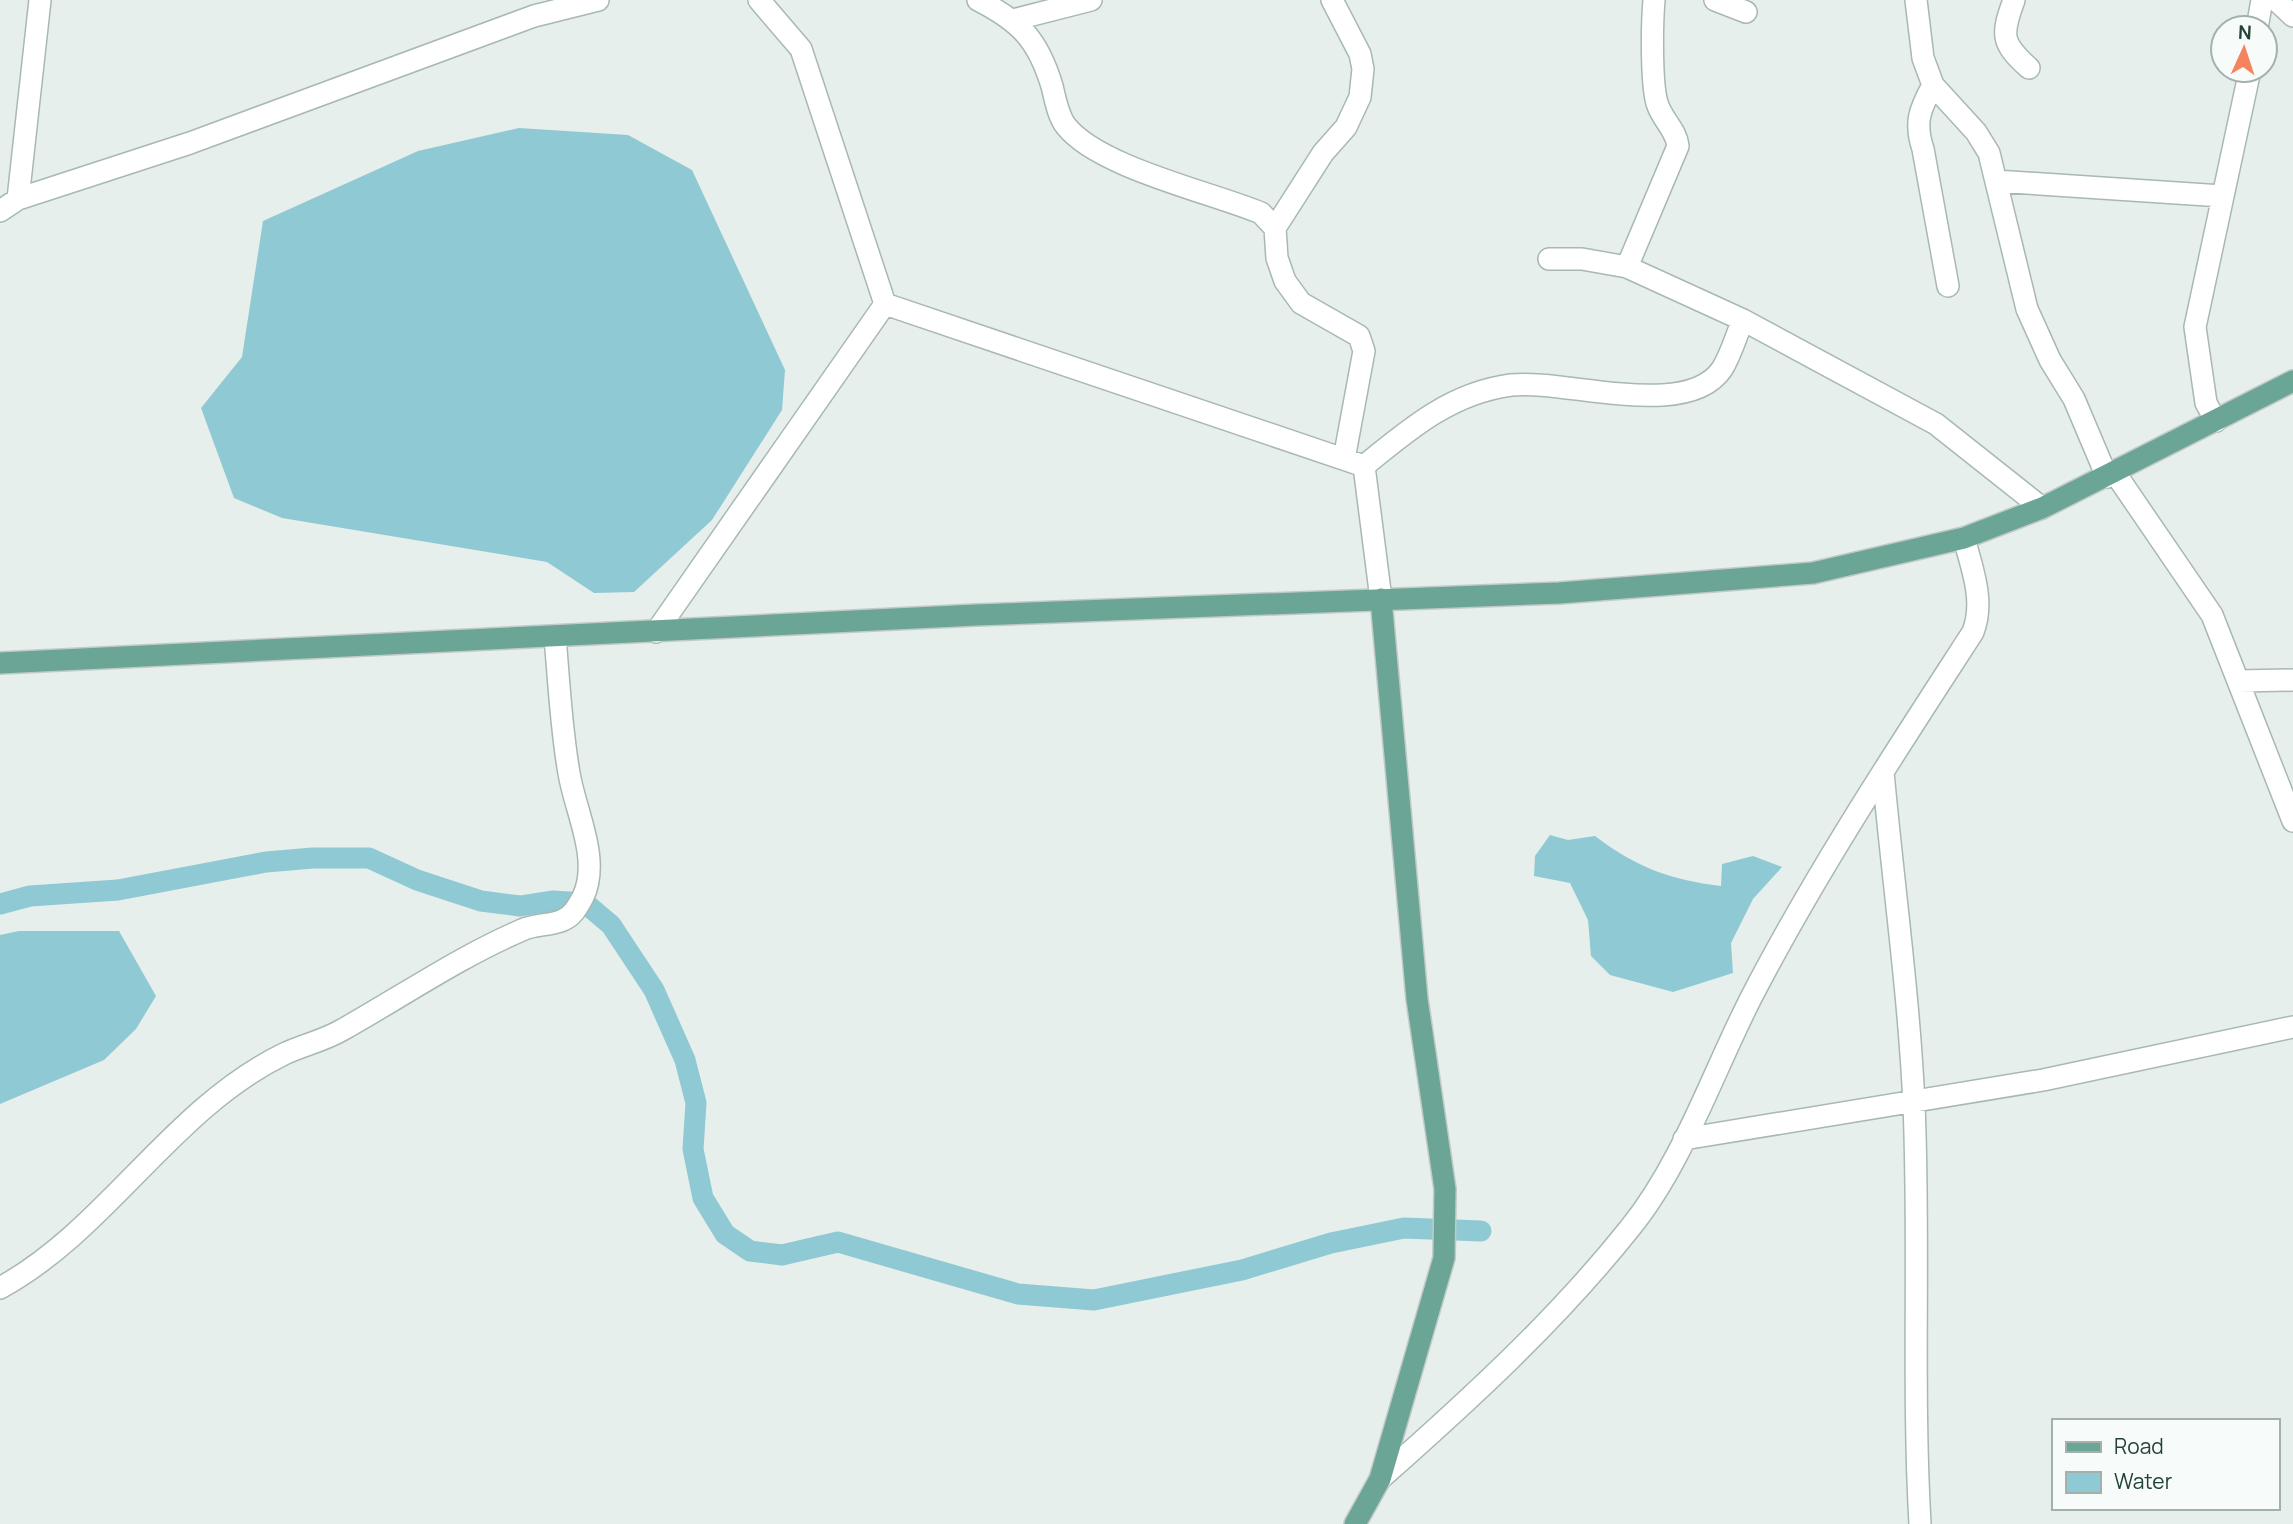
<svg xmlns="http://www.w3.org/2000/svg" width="2293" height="1524" font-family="Manrope,sans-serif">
<rect width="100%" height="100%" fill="#e6efeb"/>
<path fill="#8ec9d4" d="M519,128L628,135L692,170L785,370L782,410L712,520L634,592L594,593L547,562L282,518L234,498L201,408L242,357L263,221L418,151Z
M1550,835L1568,840L1595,836C1635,867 1671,880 1721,886L1722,864L1753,856L1782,867L1753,899L1731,943L1733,973L1673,992L1610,975L1591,956L1588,920L1570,883L1534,876L1535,856Z
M19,931H119L156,996L136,1029L104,1060L0,1104V935Z"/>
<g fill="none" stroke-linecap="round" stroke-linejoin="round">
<path stroke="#8ec9d4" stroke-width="21" d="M0,904L30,896L118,890L266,862L313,858H369L417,880L481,901L520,906L552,901L585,903L611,925L654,990L685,1060L696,1103L693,1149L703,1198L725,1234L750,1251L782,1255L838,1242L1018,1294L1094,1300L1242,1270L1331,1243L1404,1228L1481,1231"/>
<g stroke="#a8b8b2" stroke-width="24">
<path id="minor" d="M759,0L801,49L885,304L1364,466L1381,599
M978,0C1021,22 1038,40 1052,86C1055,98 1058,116 1066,126C1098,167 1210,192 1261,213L1275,228L1277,258L1285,281L1301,303L1359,336L1364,351L1344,459
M1715,0L1746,12
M1916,0L1923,58L1933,85L1976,132L1989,153L2027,309L2050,360L2074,399L2107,477
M2014,0C2001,35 2001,43 2029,68
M2276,0L2293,16
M1013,20L1091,0
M2257,28L2262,0
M1933,85C1920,109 1914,122 1923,149L1948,286
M1996,181L2222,196
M18,199L190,143L534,16L598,0
M0,211L18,199L40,0
M1275,228L1323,153L1346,127L1360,97L1363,69L1360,54L1332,0
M1549,259H1582L1627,267L1743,320L1936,424L2042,508
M1627,267L1678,146C1676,129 1662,120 1657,103C1651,82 1652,23 1654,0
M2216,421L2206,403L2195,327L2250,70
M1364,466C1409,429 1451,393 1511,385C1565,379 1687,421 1722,369C1731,355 1736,336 1743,320
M2115,473L2212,615L2293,821
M656,632L885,304
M2238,681L2293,680
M1883,772C1893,882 1909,994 1914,1105C1920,1245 1912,1384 1920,1524
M1684,1139L2043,1080L2293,1027
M0,1288C108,1229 171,1109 284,1054C303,1045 323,1041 342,1030C401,997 459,957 522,930C534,924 550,926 563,920C573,916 578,906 583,897C601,859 575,811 569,773C561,728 559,682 555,637
M1380,1479C1468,1401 1556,1321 1630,1228C1683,1163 1714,1069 1753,994C1818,869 1896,751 1973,632C1985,601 1972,569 1964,538"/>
</g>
<g stroke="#c2cac8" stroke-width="24">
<path id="major" d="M0,663L976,615L1559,593L1813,573L1964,538L2042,508L2293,381
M1355,1524L1380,1479L1444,1258L1445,1189L1417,999L1381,599"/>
</g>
<use href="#minor" stroke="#fff" stroke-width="21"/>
<use href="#major" stroke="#6aa596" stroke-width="21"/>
</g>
<rect x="2052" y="1419" width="228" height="91" fill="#f7fbf9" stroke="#a3b1ad" stroke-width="2"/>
<rect x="2066" y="1442" width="35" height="10" fill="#6aa596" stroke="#a3b1ad" stroke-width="2"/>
<text x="2114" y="1454" font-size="21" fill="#24423a">Road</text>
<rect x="2066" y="1472" width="35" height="21" fill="#8ec9d4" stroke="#a3b1ad" stroke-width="2"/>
<text x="2114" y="1489" font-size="21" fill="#24423a">Water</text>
<g transform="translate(2244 49) rotate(3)"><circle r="33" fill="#f7fbf9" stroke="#a3b1ad" stroke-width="2"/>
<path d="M0-5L12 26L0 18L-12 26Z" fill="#f4845f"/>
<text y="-10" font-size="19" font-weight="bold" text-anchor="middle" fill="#24423a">N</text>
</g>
</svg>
